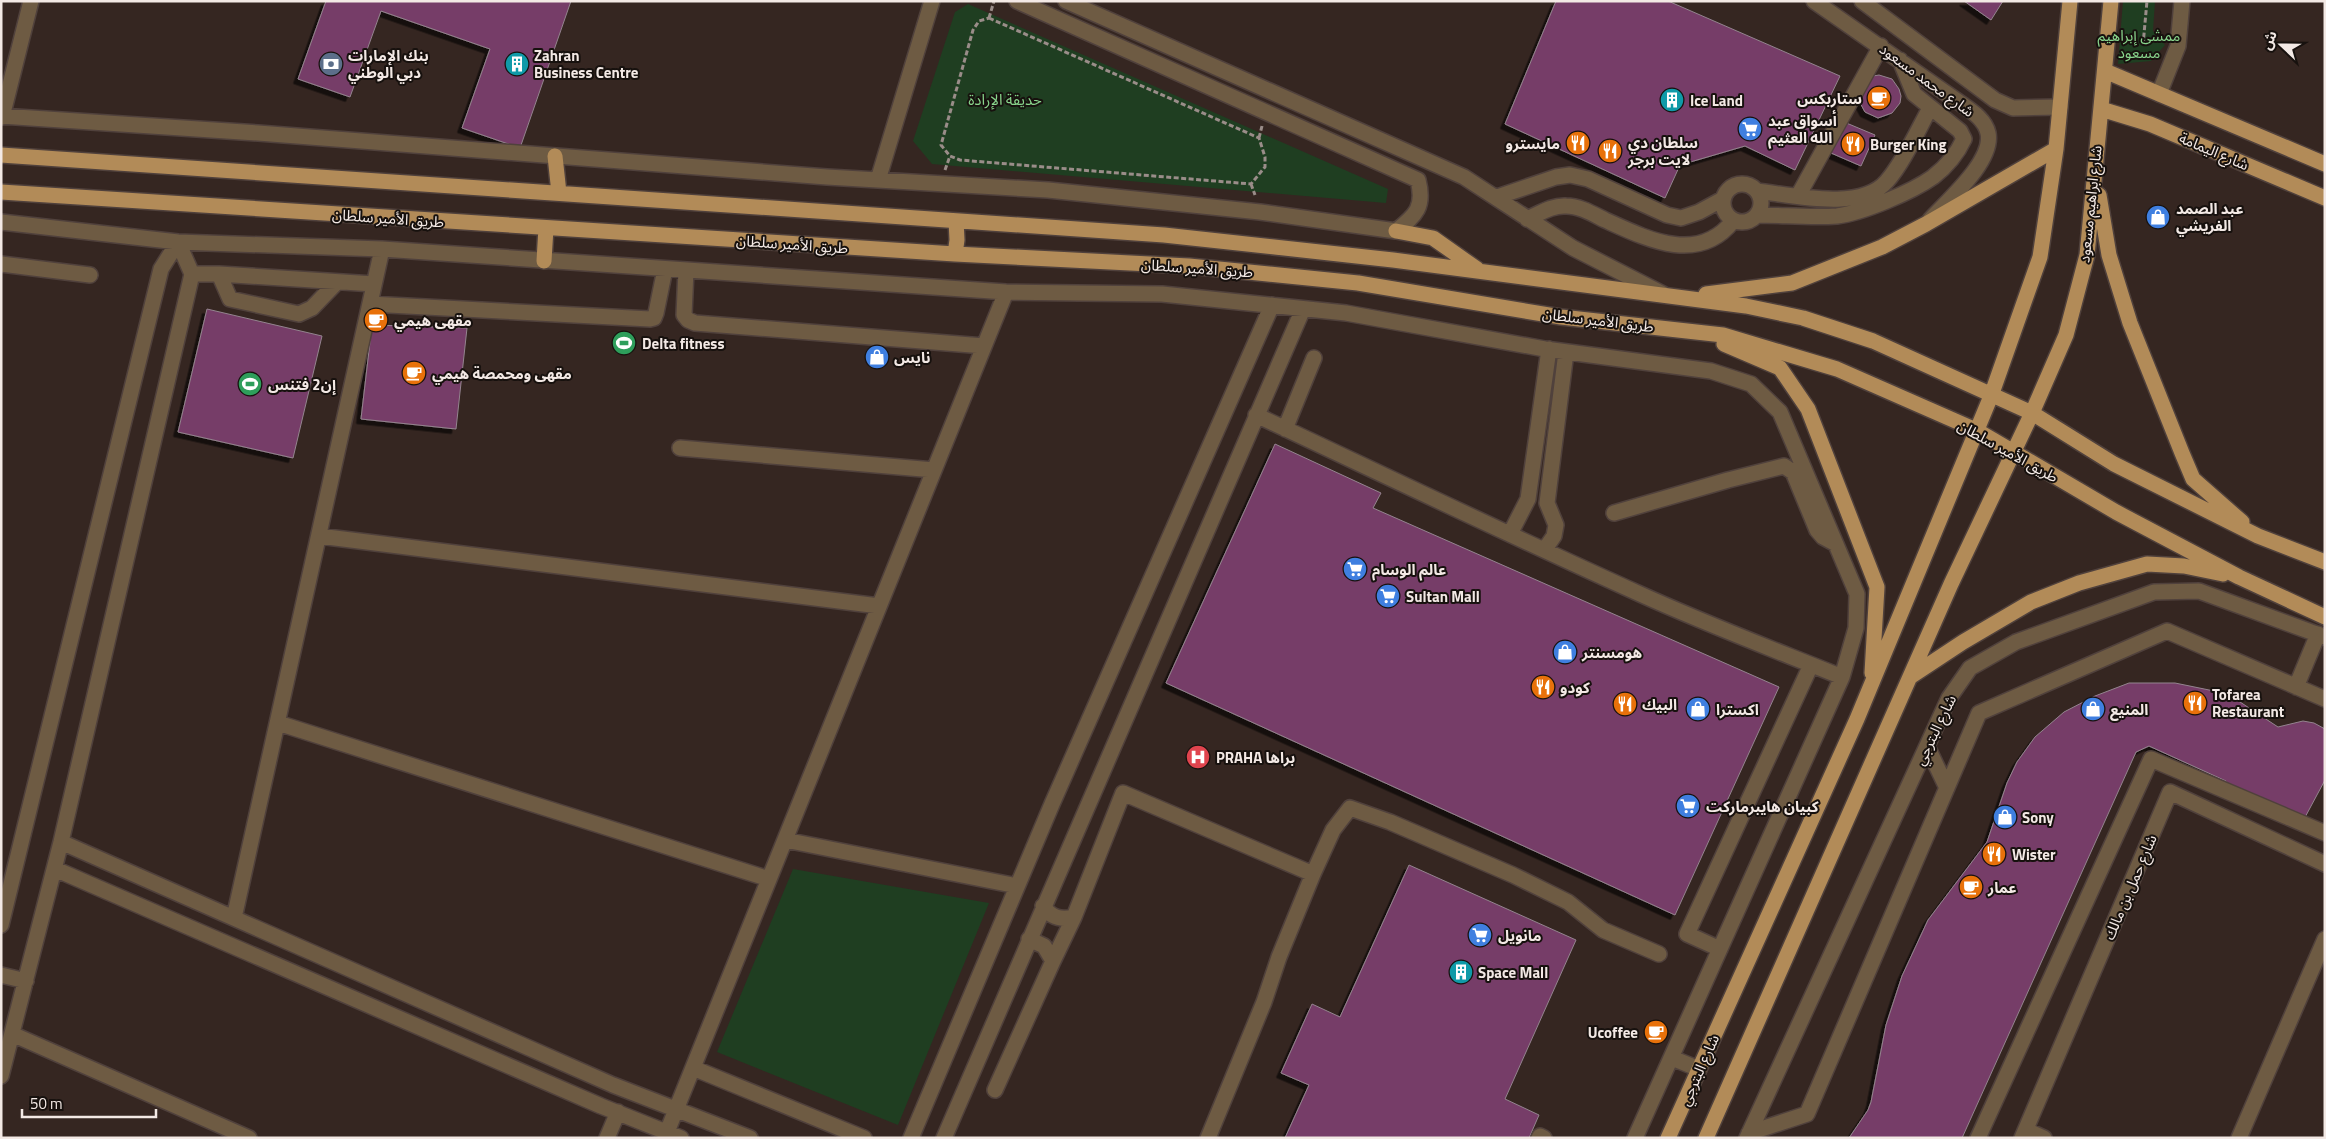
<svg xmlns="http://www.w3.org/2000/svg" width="2326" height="1139" font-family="'Titillium Web','Noto Sans Arabic',sans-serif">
<defs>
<filter id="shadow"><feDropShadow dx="-4.5" dy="4.5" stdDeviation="0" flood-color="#0009"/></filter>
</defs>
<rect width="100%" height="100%" fill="#352621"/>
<path fill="#1f3e21" d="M2123,1H2155L2153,31L2165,45L2151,61L2118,64Z
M968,4L1388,189L1386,203L932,164L913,141L955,12Z
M793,869L989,903L898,1125L717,1052Z"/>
<path fill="#763d67" stroke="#94848f" filter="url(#shadow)" d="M326,1H571L520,148L462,128L490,49L381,11L350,97L298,79Z
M1556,1H1668L1840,76L1795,170L1745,146L1680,165L1665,198L1505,124Z
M1964,1H2003L1991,20Z
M1879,75L1892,79L1899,89L1901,96L1900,103L1892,113L1878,118L1865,112L1858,99L1873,76Z
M1844,122L1875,135L1861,166L1831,153Z
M207,309L322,336L293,458L178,432Z
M372,325L467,328L456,429L361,419Z
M1275,444L1381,493L1373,508L1779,687L1675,915L1166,683Z
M2129,683H2175L2214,691L2237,700L2278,727L2303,721L2314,723L2325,729V780L2303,821L2224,786L2226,781L2149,746L2136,752L1962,1138H1849L1868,1110L1871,1102L1886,1025L1902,976L1928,920L1987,842L2007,783L2017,762L2035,737L2064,712L2095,696Z
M1409,865L1576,940L1505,1099L1539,1115L1529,1138H1285L1309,1085L1281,1073L1312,1004L1340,1017Z"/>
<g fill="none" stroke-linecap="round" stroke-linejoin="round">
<g stroke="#50413c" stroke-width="18">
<path id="minor" d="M1066,1L1464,177L1573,248L1663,294
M1814,1L1963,105C1973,112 1985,120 1988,133C1994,161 1947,201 1930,220
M1862,1L1995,100L2013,108L2060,107
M2159,94L2178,46L2182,1
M1,116L258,133L827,177L1048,190L1260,212L1396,231C1416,215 1425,207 1418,180L1017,1
M2,117L31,1
M878,180L932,1
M1723 203a19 19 0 1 1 38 0a19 19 0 1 1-38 0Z
M1757,191C1792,195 1861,212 1887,181C1903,163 1918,130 1930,108
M1798,196L1881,46
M1497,197L1556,177L1570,175L1588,179L1667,215L1681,218L1699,212L1723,199
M1757,215C1783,215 1811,218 1837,216C1862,213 1912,192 1933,177C1946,167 1957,154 1964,139L1960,131L1914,94L1900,60
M1527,219C1539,214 1552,205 1566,206C1580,206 1593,214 1605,220C1647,239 1698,265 1733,221
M1,222L178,242L382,249L1006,292L1162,294L1346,313L1545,349L1711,371L1751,384L1780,412L1857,594L1856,628L1842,677L1635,1138
M1,264L90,275
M686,270L684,315L688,320L695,323L984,346
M192,274H219L374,284
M219,274L230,299L299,314L312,308L337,282
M370,304L650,319L654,318L656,313L665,269
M1256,415C1384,475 1511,536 1640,594C1706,624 1775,650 1842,677
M1285,429L1314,358
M680,448L934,470
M1614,513L1728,480L1784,466L1793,472L1817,530L1823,537L1836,544
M1510,534L1528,499L1549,349
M319,536L879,606
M1545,549L1554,536L1556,525L1547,503L1566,352
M2296,687L2318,634
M278,723L769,879
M1927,746L1947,788
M785,840L1017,886
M61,842L613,1085L750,1138
M55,869L601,1106L681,1138
M1313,874L1333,830L1350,808L1390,822L1513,875L1568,902L1603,930L1659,954
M1074,917L1123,793L1313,874L1279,957L1264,1002L1208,1138
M234,918L382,249
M1,925L161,269L178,242
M1029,939L1044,946L1053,961L1074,917C1061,920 1051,918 1043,906
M1720,949L1687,934L1811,665
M1,975L26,981
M12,1034L249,1138
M1672,1058L1699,1069
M693,1068L864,1138
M1,1076L61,842L192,274L178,242
M995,1090L1053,961
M2026,1130L2044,1138
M667,1132L1006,292
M1749,1133L1807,1114L1979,713L2167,631L2325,699
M607,1138L618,1112
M911,1138L1052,804L1272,305
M944,1138L1303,309
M1539,1138L1540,1136L1544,1138
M1747,1138L1949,698L1970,668L2016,642L2154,592L2199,591L2325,637
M1978,1138L2151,759L2325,833
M2022,1138L2170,792L2325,864
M2239,1138L2325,939"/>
</g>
<g stroke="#50413c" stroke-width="18">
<path id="major" d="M2105,71L2325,164
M2101,109L2150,124L2325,198
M1,155L1164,235L1393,260L1746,306L1803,318L1873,341L2032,413L2114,464L2258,536L2325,562
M555,156L559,193
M1,192L955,254L1189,266L1358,283L1561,317L1723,335L1837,369L1976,430L2116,512L2239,577L2325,617
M2099,195L2109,255L2130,323L2182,453L2193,479L2242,522
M1396,231L1433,238L1477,269
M955,254L957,240L956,221
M544,261L546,228
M1706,294L1792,283L1882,247L1926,224L2056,149
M1724,344L1780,368L1808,409L1877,587L1872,673
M1910,677L1963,642L2031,602L2079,583L2147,564L2184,566L2223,574
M1668,1138L1857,719L1991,396L2040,257L2056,149L2070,1
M1706,1138L1951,584L2032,413L2066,335L2087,255L2111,1"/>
</g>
<path stroke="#9a8d89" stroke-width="3" stroke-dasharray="5 2.5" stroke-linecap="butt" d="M989,18L1259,138L1265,157V167L1251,184L960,160L950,156L941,145L973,30L979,21Z
M989,18L994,1
M2143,45L2147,1
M1259,138L1262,126
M945,170L950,156
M1251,184L1255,195"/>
<use href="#minor" stroke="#6e5b43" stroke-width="15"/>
<use href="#major" stroke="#b28b58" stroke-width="15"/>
</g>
<defs>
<g id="bank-disc" transform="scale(1.25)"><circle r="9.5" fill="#5c6f8a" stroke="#17110e"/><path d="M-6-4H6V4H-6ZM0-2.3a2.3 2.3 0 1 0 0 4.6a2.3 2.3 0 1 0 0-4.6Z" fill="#fff"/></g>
<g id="building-disc" transform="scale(1.25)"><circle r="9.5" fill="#0f9aa8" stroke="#17110e"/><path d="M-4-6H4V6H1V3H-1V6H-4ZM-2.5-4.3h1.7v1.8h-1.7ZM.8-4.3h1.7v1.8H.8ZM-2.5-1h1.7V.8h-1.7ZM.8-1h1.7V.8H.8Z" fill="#fff"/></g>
<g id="cafe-disc" transform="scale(1.25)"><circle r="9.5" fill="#e8710a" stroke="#17110e"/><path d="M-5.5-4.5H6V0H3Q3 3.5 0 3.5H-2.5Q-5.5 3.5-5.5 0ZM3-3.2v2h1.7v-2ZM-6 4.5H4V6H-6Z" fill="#fff"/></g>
<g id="supermarket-disc" transform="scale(1.25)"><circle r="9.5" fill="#3f7fe0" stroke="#17110e"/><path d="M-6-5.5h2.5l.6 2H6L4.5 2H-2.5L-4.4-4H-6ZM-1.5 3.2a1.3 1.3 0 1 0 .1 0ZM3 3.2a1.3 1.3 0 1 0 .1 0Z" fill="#fff"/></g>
<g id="restaurant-disc" transform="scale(1.25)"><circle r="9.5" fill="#e8710a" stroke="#17110e"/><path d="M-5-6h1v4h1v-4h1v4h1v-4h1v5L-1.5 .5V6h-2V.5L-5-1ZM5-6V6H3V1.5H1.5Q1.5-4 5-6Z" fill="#fff"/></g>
<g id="shop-disc" transform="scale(1.25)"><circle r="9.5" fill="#3f7fe0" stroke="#17110e"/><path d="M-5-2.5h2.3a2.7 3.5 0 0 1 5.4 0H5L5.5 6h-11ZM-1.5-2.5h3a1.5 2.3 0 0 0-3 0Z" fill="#fff"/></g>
<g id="stadium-disc" transform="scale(1.25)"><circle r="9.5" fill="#2e9e5b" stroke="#17110e"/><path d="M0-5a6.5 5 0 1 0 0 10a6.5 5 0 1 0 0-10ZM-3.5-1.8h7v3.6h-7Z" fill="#fff"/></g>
<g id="hospital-disc" transform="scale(1.25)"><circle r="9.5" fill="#e0444e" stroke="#17110e"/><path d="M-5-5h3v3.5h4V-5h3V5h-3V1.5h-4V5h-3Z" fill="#fff"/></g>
</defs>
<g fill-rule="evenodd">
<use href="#bank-disc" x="331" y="64"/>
<use href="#building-disc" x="517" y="64"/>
<use href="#cafe-disc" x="1879" y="98"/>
<use href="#building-disc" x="1672" y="100"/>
<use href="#supermarket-disc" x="1750" y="129"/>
<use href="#restaurant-disc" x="1578" y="143"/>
<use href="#restaurant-disc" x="1853" y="144"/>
<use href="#restaurant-disc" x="1610" y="151"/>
<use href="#shop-disc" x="2158" y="217"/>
<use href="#cafe-disc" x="376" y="320"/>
<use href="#stadium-disc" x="624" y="343"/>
<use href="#shop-disc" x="877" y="357"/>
<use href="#cafe-disc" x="414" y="373"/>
<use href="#stadium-disc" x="250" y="384"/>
<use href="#supermarket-disc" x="1355" y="569"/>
<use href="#supermarket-disc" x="1388" y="596"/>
<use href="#shop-disc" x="1565" y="652"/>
<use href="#restaurant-disc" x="1543" y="687"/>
<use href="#restaurant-disc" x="2195" y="703"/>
<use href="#restaurant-disc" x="1625" y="704"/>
<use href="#shop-disc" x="1698" y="709"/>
<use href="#shop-disc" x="2093" y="709"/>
<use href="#hospital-disc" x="1198" y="757"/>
<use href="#supermarket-disc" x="1688" y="806"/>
<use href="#shop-disc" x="2005" y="817"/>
<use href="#restaurant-disc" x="1994" y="854"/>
<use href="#cafe-disc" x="1971" y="887"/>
<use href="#supermarket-disc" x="1480" y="935"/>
<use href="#building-disc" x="1461" y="972"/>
<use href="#cafe-disc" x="1656" y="1032"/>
</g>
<g text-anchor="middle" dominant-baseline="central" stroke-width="4" stroke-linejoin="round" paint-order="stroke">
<g font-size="15" fill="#89d58c" stroke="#17110e">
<text x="2139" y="35">ممشى إبراهيم<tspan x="2139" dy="17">مسعود</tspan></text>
<text x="1005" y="99">حديقة الإرادة</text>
</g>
<g font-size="15" font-weight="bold" fill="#f3e9e5" stroke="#17110e" text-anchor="start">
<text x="348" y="55">بنك الإمارات<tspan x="348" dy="17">دبي الوطني</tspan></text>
<text x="534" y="55">Zahran<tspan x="534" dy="17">Business Centre</tspan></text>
<text x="1862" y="98" text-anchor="end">ستاربكس</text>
<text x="1690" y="100">Ice Land</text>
<text x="1768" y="120">أسواق عبد<tspan x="1768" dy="17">الله العثيم</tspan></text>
<text x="1628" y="142">سلطان دي<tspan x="1628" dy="17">لايت برجر</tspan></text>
<text x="1560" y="143" text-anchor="end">مايسترو</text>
<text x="1870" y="144">Burger King</text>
<text x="2176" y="208">عبد الصمد<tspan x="2176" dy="17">الفريشي</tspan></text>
<text x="394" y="320">مقهى هيمي</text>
<text x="642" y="343">Delta fitness</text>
<text x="894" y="357">نايس</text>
<text x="432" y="373">مقهى ومحمصة هيمي</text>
<text x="268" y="384">إن2 فتنس</text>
<text x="1372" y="569">عالم الوسام</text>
<text x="1406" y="596">Sultan Mall</text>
<text x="1582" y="652">هومسنتر</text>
<text x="1560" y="687">كودو</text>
<text x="2212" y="694">Tofarea<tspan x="2212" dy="17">Restaurant</tspan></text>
<text x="1642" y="704">البيك</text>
<text x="1716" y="709">اكسترا</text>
<text x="2110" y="709">المنيع</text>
<text x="1216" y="757">PRAHA براها</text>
<text x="1706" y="806">كبيان هايبرماركت</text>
<text x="2022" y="817">Sony</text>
<text x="2012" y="854">Wister</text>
<text x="1988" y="887">عمار</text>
<text x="1498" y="935">مانويل</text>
<text x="1478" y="972">Space Mall</text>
<text x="1638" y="1032" text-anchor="end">Ucoffee</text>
</g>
<g font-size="15" fill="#f3e9e5" stroke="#17110e">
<text transform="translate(1927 80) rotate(36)">شارع محمد مسعود</text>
<text transform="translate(2214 151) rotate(23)">شارع اليمامة</text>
<text transform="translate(2090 204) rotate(-84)">شارع ابراهيم مسعود</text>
<text transform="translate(388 218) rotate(4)">طريق الأمير سلطان</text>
<text transform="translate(792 244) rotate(4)">طريق الأمير سلطان</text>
<text transform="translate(1197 268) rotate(4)">طريق الأمير سلطان</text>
<text transform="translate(1598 320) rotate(7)">طريق الأمير سلطان</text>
<text transform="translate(2008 451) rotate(29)">طريق الأمير سلطان</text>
<text transform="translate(1935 730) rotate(-64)">شارع البترجي</text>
<text transform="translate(2130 887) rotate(-67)">شارع حمل بن مالك</text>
<text transform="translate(1699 1070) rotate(-66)">شارع البترجي</text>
</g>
</g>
<rect width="2326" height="1139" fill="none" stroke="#f3e9e5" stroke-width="5"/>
<g transform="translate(2281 45) rotate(292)" stroke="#17110e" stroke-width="4" paint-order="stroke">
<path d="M0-4L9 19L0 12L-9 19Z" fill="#f3e9e5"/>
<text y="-8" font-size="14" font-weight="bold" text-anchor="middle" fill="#f3e9e5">ش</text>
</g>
<path d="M22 1109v8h134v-8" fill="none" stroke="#f3e9e5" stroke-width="2.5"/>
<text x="30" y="1109" font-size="15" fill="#f3e9e5" stroke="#17110e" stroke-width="4" paint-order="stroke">50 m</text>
</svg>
